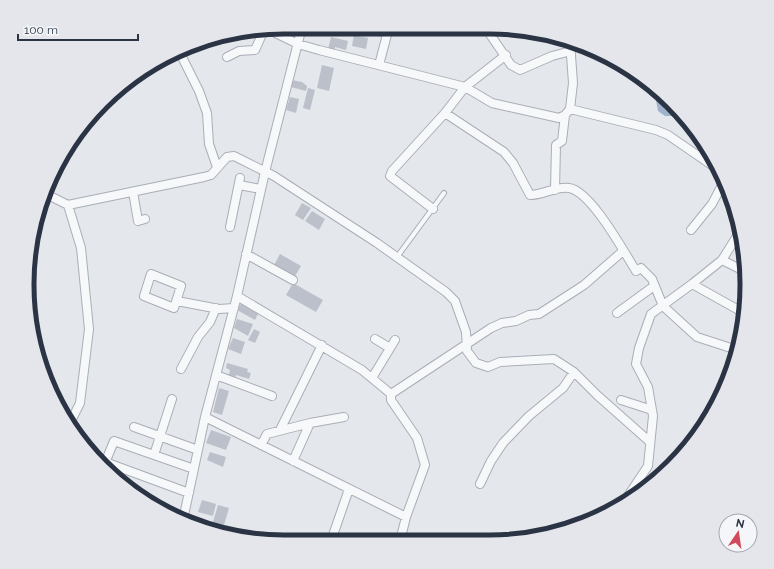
<svg xmlns="http://www.w3.org/2000/svg" width="774" height="569" font-family="Raleway,sans-serif">
<rect width="100%" height="100%" fill="#e4e7ec"/>
<path fill="#9fb4cc" d="M654,90L681,116H665L658,111Z"/>
<path fill="#bbc0ca" d="M375,27H384L381,37L373,35Z
M354,35L368,38L366,49L352,46Z
M331,37L348,41L346,50L335,47V51L328,49Z
M322,65L334,68L329,91L317,88Z
M292,80L302,82L307,86L306,91L291,87Z
M308,88L315,90L310,110L303,108Z
M290,97L299,99L296,113L286,110Z
M302,203L311,208L303,220L295,215Z
M312,211L325,219L319,230L305,221Z
M280,254L301,266L295,276L274,265Z
M293,283L323,300L316,312L286,295Z
M242,302L259,312L255,320L237,310Z
M237,319L253,324L248,336L234,328Z
M254,329L260,332L255,343L248,340Z
M233,338L245,342L241,354L228,349Z
M227,363L248,369L247,372L251,373L249,379L236,375L235,379L228,377L230,370L226,368Z
M219,388L229,391L222,415L213,412Z
M211,430L231,437L226,450L206,443Z
M210,452L226,457L223,467L207,460Z
M202,500L216,504L213,516L198,512Z
M218,505L229,508L224,525L213,522Z"/>
<g fill="none" stroke-linecap="round" stroke-linejoin="round">
<g stroke="#a9aeb7" stroke-width="6">
<path id="lane" d="M397,257L444,193"/>
</g>
<g stroke="#a9aeb7" stroke-width="10">
<path id="street" d="M485,27L511,65L520,70L552,56L571,51
M267,29L298,44L319,50L465,87L492,103L559,118L565,115L570,109L656,130L668,135L713,166
M570,42L573,83L570,109
M180,53L199,91L207,113L209,144L217,167
M227,57L239,51L255,50L264,30
M379,65L389,27
M445,113L504,152L513,163L530,195C543,195 556,186 569,188C591,191 624,252 636,271L641,268L652,279L663,306L697,337L734,349
M239,185L261,189
M555,190L556,145L562,141L565,115
M133,192L138,221L145,219
M46,194L68,205L204,177L211,175L227,157L234,156L274,176L377,243L446,292L455,301L466,332L467,351L476,363L488,367L500,362L554,359L574,372L597,395L650,442
M68,205L81,248L89,329L80,403L70,423
M433,209L390,176L392,171L445,113L465,87L506,55
M230,227L240,178
M691,230L712,204L722,185
M246,254L293,280
M722,260L742,270
M151,274L181,286L174,308L144,296Z
M692,284L744,313
M237,296L362,370L391,394V400L417,438L425,465L406,517L400,541
M177,301L219,309L234,308
M617,313L654,286
M375,339L390,348
M181,369L198,337L210,322L216,308
M216,375L272,396
M372,378L395,340
M391,394L491,328L502,323L516,321L529,315L539,314L584,285L623,251
M621,400L652,410
M205,417L406,517
M134,427L198,450
M280,430L322,345
M261,445L267,434L310,423L344,417
M154,455L172,399
M293,461L310,423
M105,462L189,493
M105,463L114,441L194,469
M480,484L491,461L503,443L529,416L563,388L574,372
M624,502L648,466L653,416L648,387L636,364L639,348L651,314L692,284L722,260L739,233
M153,505L226,533
M183,520L205,417L237,296L265,172L302,27
M331,541L349,489"/>
</g>
<use href="#lane" stroke="#f7f8fa" stroke-width="4"/>
<use href="#street" stroke="#f7f8fa" stroke-width="8"/>
</g>
<path d="M0 0H774V569H0ZM284 34H490A250 250 0 0 1 740 284V285A250 250 0 0 1 490 535H284A250 250 0 0 1 34 285V284A250 250 0 0 1 284 34Z" fill="#e4e6eb" fill-rule="evenodd"/>
<path fill="none" stroke="#2b3445" stroke-width="5" d="M284 34H490A250 250 0 0 1 740 284V285A250 250 0 0 1 490 535H284A250 250 0 0 1 34 285V284A250 250 0 0 1 284 34Z"/>
<g transform="translate(738 533) rotate(13)"><circle r="19" fill="#f4f6f9" stroke="#a4a8b1"/>
<path d="M0-3L7 15L0 10L-7 15Z" fill="#d1495b"/>
<text y="-6" font-size="11" font-weight="bold" text-anchor="middle" fill="#2b3445">N</text>
</g>
<path d="M18 34v6h120v-6" fill="none" stroke="#2b3445" stroke-width="2"/>
<text x="24" y="34" font-size="12" fill="#2b3445" stroke="#f4f6f9" stroke-width="3" paint-order="stroke">100 m</text>
</svg>
